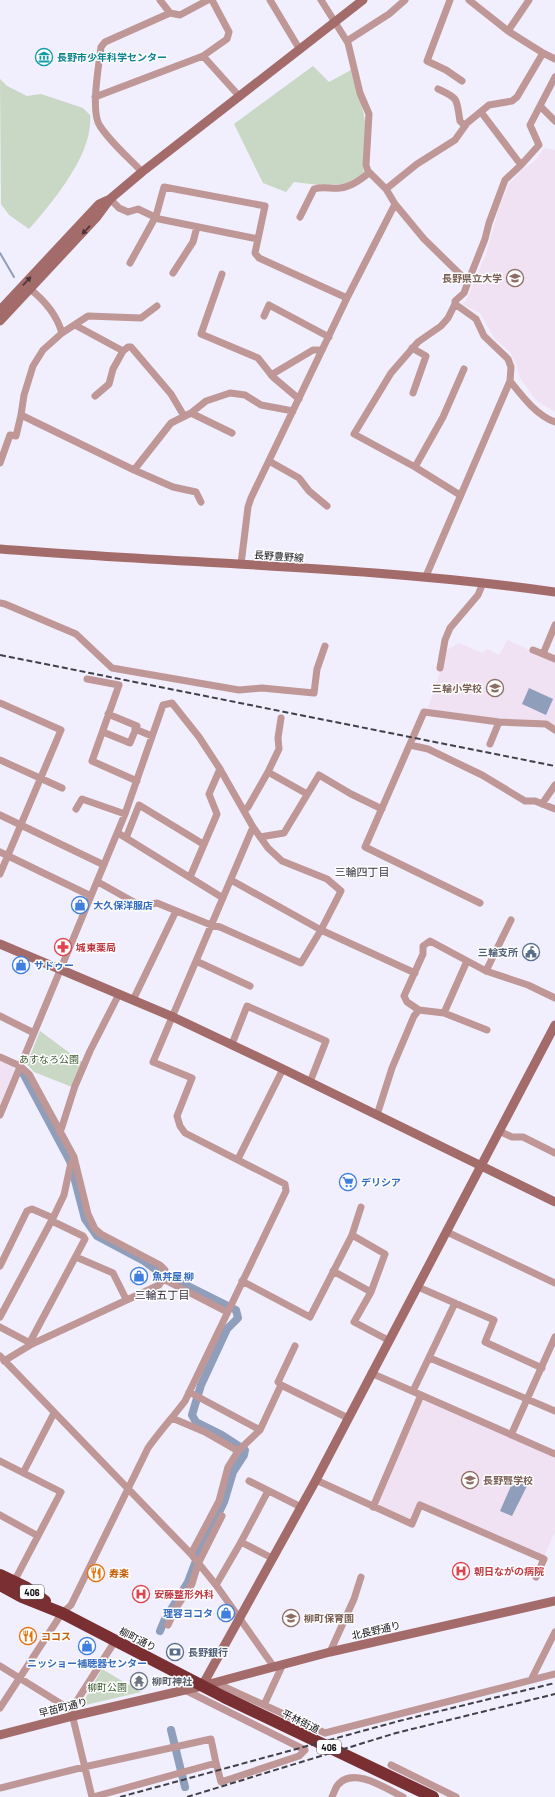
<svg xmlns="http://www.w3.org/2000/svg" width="555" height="1797" font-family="Barlow,'Noto Sans JP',sans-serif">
<rect width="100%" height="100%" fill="#f1eefe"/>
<path fill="#f0e1f3" d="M544,148L555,150V412L536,400L520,378L516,364L510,352L495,339L480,313L462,304L466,301L486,254L499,208L509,184L522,170L535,161Z
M508,640L555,662V727L428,709L447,650L459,643L482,653L487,649L499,655Z
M0,1060L13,1066L14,1070L0,1106Z
M422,1398L555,1458V1532L544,1556L420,1503L410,1523L375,1506Z"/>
<path fill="#c9d7c5" d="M313,66L329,82L351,70C356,90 365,109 366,130C367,144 361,158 364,173L345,184L319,185L294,182L286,192L263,183L234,124Z
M0,79L7,86L27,96L41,94L83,108L90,115C94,153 53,202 29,229L9,215L1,204Z
M40,1031L82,1062L72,1087L34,1072L27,1064Z
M102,1669L141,1692L81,1706Z"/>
<path fill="#8f9eba" d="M529,688L553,699L546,715L522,704Z
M515,1477L528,1484L512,1516L500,1511Z"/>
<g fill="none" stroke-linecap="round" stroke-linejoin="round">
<path stroke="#8f9eba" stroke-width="2" d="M0,253L14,277"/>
<path stroke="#8f9eba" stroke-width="8" d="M23,1073L70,1161L85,1219L97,1236L144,1261L159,1272
M160,1631L165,1619L188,1582L199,1553L224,1502L233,1472L244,1455L245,1450L222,1435L196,1422L192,1415L201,1385L227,1329L238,1318L236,1310L170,1277
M171,1730L185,1787"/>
<path stroke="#be9796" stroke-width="7" d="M160,0L170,13L180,15L208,0
M212,0L229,32L227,39L203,56L240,97
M270,0L300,50
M321,0L348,43L360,93L369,114L366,165L368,171L386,189L395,204
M450,0L427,61L446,70L462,81
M469,0L508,31L543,53
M508,31L529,0
M347,41L389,14L405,0
M438,89C460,99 456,99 460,121L465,126
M95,97L203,56
M540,106L555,121
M481,112L521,165
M142,172C128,157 111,143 100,126C90,112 99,65 101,47L105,42L170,13
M386,189L417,164L455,140L467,123L489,105L512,101L517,97L543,53L555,59
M110,199L119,208L128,212L138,209L159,219L258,239
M300,217L314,189C323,186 331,189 340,188C351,187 361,179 369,173
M130,263L156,216L164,187L265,206L255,253L259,258L347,298L251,498L248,507L241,564
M173,273L193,242L197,227
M222,274L201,334L258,358L273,377L299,399
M468,282L485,239L489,223L505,180L521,165L539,145L530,125L555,77
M30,289C44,300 57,316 62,333
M347,298L395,204L424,239L468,282L464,293L455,301V304L476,319L484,336L508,359L511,367L510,381L426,576
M455,304L448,318L441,326L418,342L391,373L354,434L415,467L460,495
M264,316L269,305L329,337
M75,325L123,351
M412,348L426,356L413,393
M271,375L313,350H322
M510,381C522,396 536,415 555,422
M95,396L109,384L113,369L123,351L128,347H131L171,394L184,416
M191,413L232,433
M21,415L134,470L173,487L196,492L201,502
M269,461L299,478L309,491L327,506
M0,463L10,435L16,436L21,415L24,395L33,366L43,350L62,333L88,316L141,318L157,306
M415,467L443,417L464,369
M134,470L171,423L191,413L206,401L230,393L245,395L261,405L293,411
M0,603L5,604L76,634L112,668L239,690L262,688L314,693L317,669L325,646
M533,650L543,654L555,625
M543,654L555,659
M440,668L445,640L450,628L478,595L483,583
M87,679L119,685L92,761L137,781
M0,703L61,730L0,874
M135,729L152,736
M103,732L130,743L137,726L108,714
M490,744L499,722
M410,745L428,749L482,775L525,801H535L555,809
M0,760L62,788
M268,772L307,794
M542,804L555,785
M76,809L82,799L125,814
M244,811L248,807L268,772L279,749L278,738L281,718
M0,815L104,865
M118,833L223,898
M260,837L284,833L319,775L351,794L382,809
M126,838L139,805L203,844
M0,852L91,896
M190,877L217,814L209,794L220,769
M231,880L321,930L415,973
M480,903L365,847L424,712L499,722L546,724L555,730
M196,961L250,986
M486,971L511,920
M133,1000L176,911
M419,1010L407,1002L404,996L423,954V946L430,941L486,971L528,985L555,998
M444,1013L467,961
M0,1016L34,1033
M232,1044L247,1006L326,1041L310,1082
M0,1057L20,1066L29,1074L74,1157L88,1214L95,1229L101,1234L160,1265L165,1270L163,1279L159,1285L32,1344L4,1361
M0,1115L125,814L163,705L172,703L199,737L220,769L253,827L268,848L282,861L327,879L341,891L321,930L301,963L220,927L211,925L157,903L141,906L98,882
M377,1115L392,1068L414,1016L419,1010L444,1013L487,1030
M499,1131L512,1137H523L555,1153
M60,1133L75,1086L90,1051L119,994
M238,1159L283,1069
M447,1232L555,1283
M352,1235L385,1254L371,1292L354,1322L388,1340
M76,1257L113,1273L126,1299
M0,1266L27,1211L32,1209L53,1218
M333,1271L371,1292
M163,1279L227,1312
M242,1281L310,1317L352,1235L361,1207
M418,1287L494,1320L485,1342L542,1368
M0,1317L53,1218L64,1195L70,1167L74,1157
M0,1327L32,1344
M30,1342L85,1239L83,1236L52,1221
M0,1356L191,1554L216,1585L274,1667
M430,1358L555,1411
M371,1373L555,1454
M281,1385L348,1418
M413,1391L455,1303
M189,1392L260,1430
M172,1418L205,1432L238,1451
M511,1435L555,1337
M0,1461L61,1492L17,1576L13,1582
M23,1473L54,1413
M316,1480L412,1524L420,1505L544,1559L536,1577
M249,1481L301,1507
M373,1507L421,1395
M0,1515L38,1536
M241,1542L268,1491
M191,1554L219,1501L228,1467L238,1451L260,1430L281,1385L278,1382L295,1346
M216,1585L241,1542L272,1558
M168,1625L176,1608L192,1584L198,1564L222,1516
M330,1652L354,1599L361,1577
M0,1666L71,1710L92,1797
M531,1680L555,1632
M216,1683L325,1733L555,1674
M185,1690L305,1750L299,1756L221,1782L216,1763
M264,1705L283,1664
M0,1708L62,1613L71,1605L148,1448C160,1431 173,1417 185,1401L286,1191L285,1184L185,1133L180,1126L177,1116L192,1078L153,1062L253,827
M71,1710L115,1641
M391,1765L456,1797
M0,1788L84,1767L211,1739L216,1763L93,1797
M332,1797C334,1793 335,1789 337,1786C352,1765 387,1789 403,1797"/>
<path stroke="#a36c6b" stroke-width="9" d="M0,310L99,204L110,199L142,172L363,0
M0,321L96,218L110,199
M0,549C185,564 371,566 555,592
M0,944L173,1017L283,1069L555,1202
M202,1686L316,1480L555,1025
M0,1735L73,1716L202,1686L330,1652L555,1601"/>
<path stroke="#7a3033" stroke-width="12" d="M0,1575L27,1588L45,1601
M0,1585L22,1597L62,1613L224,1697L433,1797"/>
<path stroke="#414048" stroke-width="2" stroke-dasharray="6 3" stroke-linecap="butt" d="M0,655L555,766
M120,1797L399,1721L555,1683
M187,1797L396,1733L555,1694"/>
</g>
<defs><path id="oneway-solid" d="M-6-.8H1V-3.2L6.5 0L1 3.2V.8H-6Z"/></defs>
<g fill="#4a3437">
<use href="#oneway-solid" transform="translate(86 230) rotate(133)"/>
<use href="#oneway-solid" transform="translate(27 281) rotate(-47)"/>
</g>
<defs>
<g id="museum-ring" transform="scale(0.9)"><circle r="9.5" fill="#fefefe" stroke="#0f9aa8" stroke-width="1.5"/><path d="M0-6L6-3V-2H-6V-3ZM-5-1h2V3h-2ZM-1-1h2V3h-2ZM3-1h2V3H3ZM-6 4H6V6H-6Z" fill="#0f9aa8"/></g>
<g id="school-ring" transform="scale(0.9)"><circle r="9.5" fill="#fefefe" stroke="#8d6e63" stroke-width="1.5"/><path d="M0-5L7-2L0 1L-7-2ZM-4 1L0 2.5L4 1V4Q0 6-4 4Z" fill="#8d6e63"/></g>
<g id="shop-ring" transform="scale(0.9)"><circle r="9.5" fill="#fefefe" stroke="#3f7fe0" stroke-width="1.5"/><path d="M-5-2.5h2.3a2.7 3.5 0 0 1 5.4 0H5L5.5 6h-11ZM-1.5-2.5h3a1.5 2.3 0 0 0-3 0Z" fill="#3f7fe0"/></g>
<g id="pharmacy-ring" transform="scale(0.9)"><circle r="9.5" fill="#fefefe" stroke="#e0444e" stroke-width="1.5"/><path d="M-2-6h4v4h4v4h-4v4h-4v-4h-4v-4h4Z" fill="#e0444e"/></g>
<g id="civic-ring" transform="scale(0.9)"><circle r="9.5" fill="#fefefe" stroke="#5c6f8a" stroke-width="1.5"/><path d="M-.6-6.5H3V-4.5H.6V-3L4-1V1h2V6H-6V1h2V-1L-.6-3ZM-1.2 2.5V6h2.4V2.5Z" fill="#5c6f8a"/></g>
<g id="supermarket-ring" transform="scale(0.9)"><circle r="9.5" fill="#fefefe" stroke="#3f7fe0" stroke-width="1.5"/><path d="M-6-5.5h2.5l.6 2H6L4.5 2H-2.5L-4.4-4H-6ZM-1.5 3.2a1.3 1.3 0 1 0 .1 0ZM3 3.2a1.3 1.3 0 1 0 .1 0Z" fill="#3f7fe0"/></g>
<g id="hospital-ring" transform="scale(0.9)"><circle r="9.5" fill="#fefefe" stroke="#e0444e" stroke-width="1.5"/><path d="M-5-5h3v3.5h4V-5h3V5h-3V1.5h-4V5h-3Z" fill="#e0444e"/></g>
<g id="restaurant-ring" transform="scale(0.9)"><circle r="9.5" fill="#fefefe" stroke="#e8710a" stroke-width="1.5"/><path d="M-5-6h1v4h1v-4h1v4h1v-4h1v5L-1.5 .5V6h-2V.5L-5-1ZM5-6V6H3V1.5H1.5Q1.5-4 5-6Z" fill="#e8710a"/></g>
<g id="bank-ring" transform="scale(0.9)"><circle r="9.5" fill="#fefefe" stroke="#5c6f8a" stroke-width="1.5"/><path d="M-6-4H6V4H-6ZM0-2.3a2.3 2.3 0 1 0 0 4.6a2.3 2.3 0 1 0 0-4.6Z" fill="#5c6f8a"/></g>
<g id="temple-ring" transform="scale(0.9)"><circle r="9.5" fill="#fefefe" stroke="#6b7280" stroke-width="1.5"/><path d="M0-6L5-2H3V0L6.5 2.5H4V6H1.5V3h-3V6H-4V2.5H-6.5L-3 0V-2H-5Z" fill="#6b7280"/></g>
</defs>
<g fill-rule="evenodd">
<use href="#museum-ring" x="44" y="57"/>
<use href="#school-ring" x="515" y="278"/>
<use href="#school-ring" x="495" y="688"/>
<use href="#shop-ring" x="80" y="905"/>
<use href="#pharmacy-ring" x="63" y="947"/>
<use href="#civic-ring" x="531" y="952"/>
<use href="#shop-ring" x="21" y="965"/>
<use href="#supermarket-ring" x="348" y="1182"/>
<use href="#shop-ring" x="139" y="1276"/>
<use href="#school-ring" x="470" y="1480"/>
<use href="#hospital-ring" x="461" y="1571"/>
<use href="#restaurant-ring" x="96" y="1573"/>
<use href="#hospital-ring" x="141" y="1594"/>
<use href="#shop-ring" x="226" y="1613"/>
<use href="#school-ring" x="291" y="1618"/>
<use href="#restaurant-ring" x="28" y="1636"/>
<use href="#shop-ring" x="87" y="1646"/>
<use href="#bank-ring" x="175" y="1652"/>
<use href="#temple-ring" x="139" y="1681"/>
</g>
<g text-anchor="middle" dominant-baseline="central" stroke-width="3" stroke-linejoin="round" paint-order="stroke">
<g fill="#fefefe" stroke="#57565a" stroke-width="1">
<rect x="20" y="1585" width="24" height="14" rx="3"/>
<rect x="317" y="1740" width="24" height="14" rx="3"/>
</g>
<g font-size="9" font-weight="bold" fill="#0f0e14">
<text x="32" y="1592">406</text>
<text x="329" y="1747">406</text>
</g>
<g font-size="10" font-weight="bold" fill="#0d838f" stroke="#fefefe" text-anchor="start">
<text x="57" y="57">長野市少年科学センター</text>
</g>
<g font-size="10" font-weight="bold" fill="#785e54" stroke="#fefefe" text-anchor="end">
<text x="502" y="278">長野県立大学</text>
<text x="482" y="688">三輪小学校</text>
<text x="483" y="1480" text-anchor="start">長野聾学校</text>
<text x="304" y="1618" text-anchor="start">柳町保育園</text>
</g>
<g font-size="10" fill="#0f0e14" stroke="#fefefe">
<text transform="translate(279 556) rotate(4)">長野豊野線</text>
<text transform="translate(376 1630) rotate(-13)">北長野通り</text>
<text transform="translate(138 1639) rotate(27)">柳町通り</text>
<text transform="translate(63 1707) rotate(-14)">早苗町通り</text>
<text transform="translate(301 1721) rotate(26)">平林街道</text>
</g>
<g font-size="10" font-weight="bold" fill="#366cbe" stroke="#fefefe" text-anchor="start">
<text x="93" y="905">大久保洋服店</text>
<text x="34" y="965">サドゥー</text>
<text x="361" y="1182">デリシア</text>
<text x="152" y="1276">魚丼屋 柳</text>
<text x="213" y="1613" text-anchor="end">理容ヨコタ</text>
<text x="87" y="1663" text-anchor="middle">ニッショー補聴器センター</text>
</g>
<g font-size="10" font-weight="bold" fill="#be3a42" stroke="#fefefe" text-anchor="start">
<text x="76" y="947">城東薬局</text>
<text x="474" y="1571">朝日ながの病院</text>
<text x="154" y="1594">安藤整形外科</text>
</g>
<g font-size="10" font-weight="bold" fill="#4e5e75" stroke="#fefefe" text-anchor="end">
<text x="518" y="952">三輪支所</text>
<text x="188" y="1652" text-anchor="start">長野銀行</text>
</g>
<g font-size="10" fill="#3c5b32" stroke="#fefefe">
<text x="49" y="1059">あすなろ公園</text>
<text x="107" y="1687">柳町公園</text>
</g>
<g font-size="10" font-weight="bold" fill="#c56008" stroke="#fefefe" text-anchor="start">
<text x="109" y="1573">寿楽</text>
<text x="41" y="1636">ココス</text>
</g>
<g font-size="10" font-weight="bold" fill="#5b616d" stroke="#fefefe" text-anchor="start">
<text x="152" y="1681">柳町神社</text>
</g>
<g font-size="11" fill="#383444" stroke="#fefefe">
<text x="362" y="871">三輪四丁目</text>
<text x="162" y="1294">三輪五丁目</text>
</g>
</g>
</svg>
